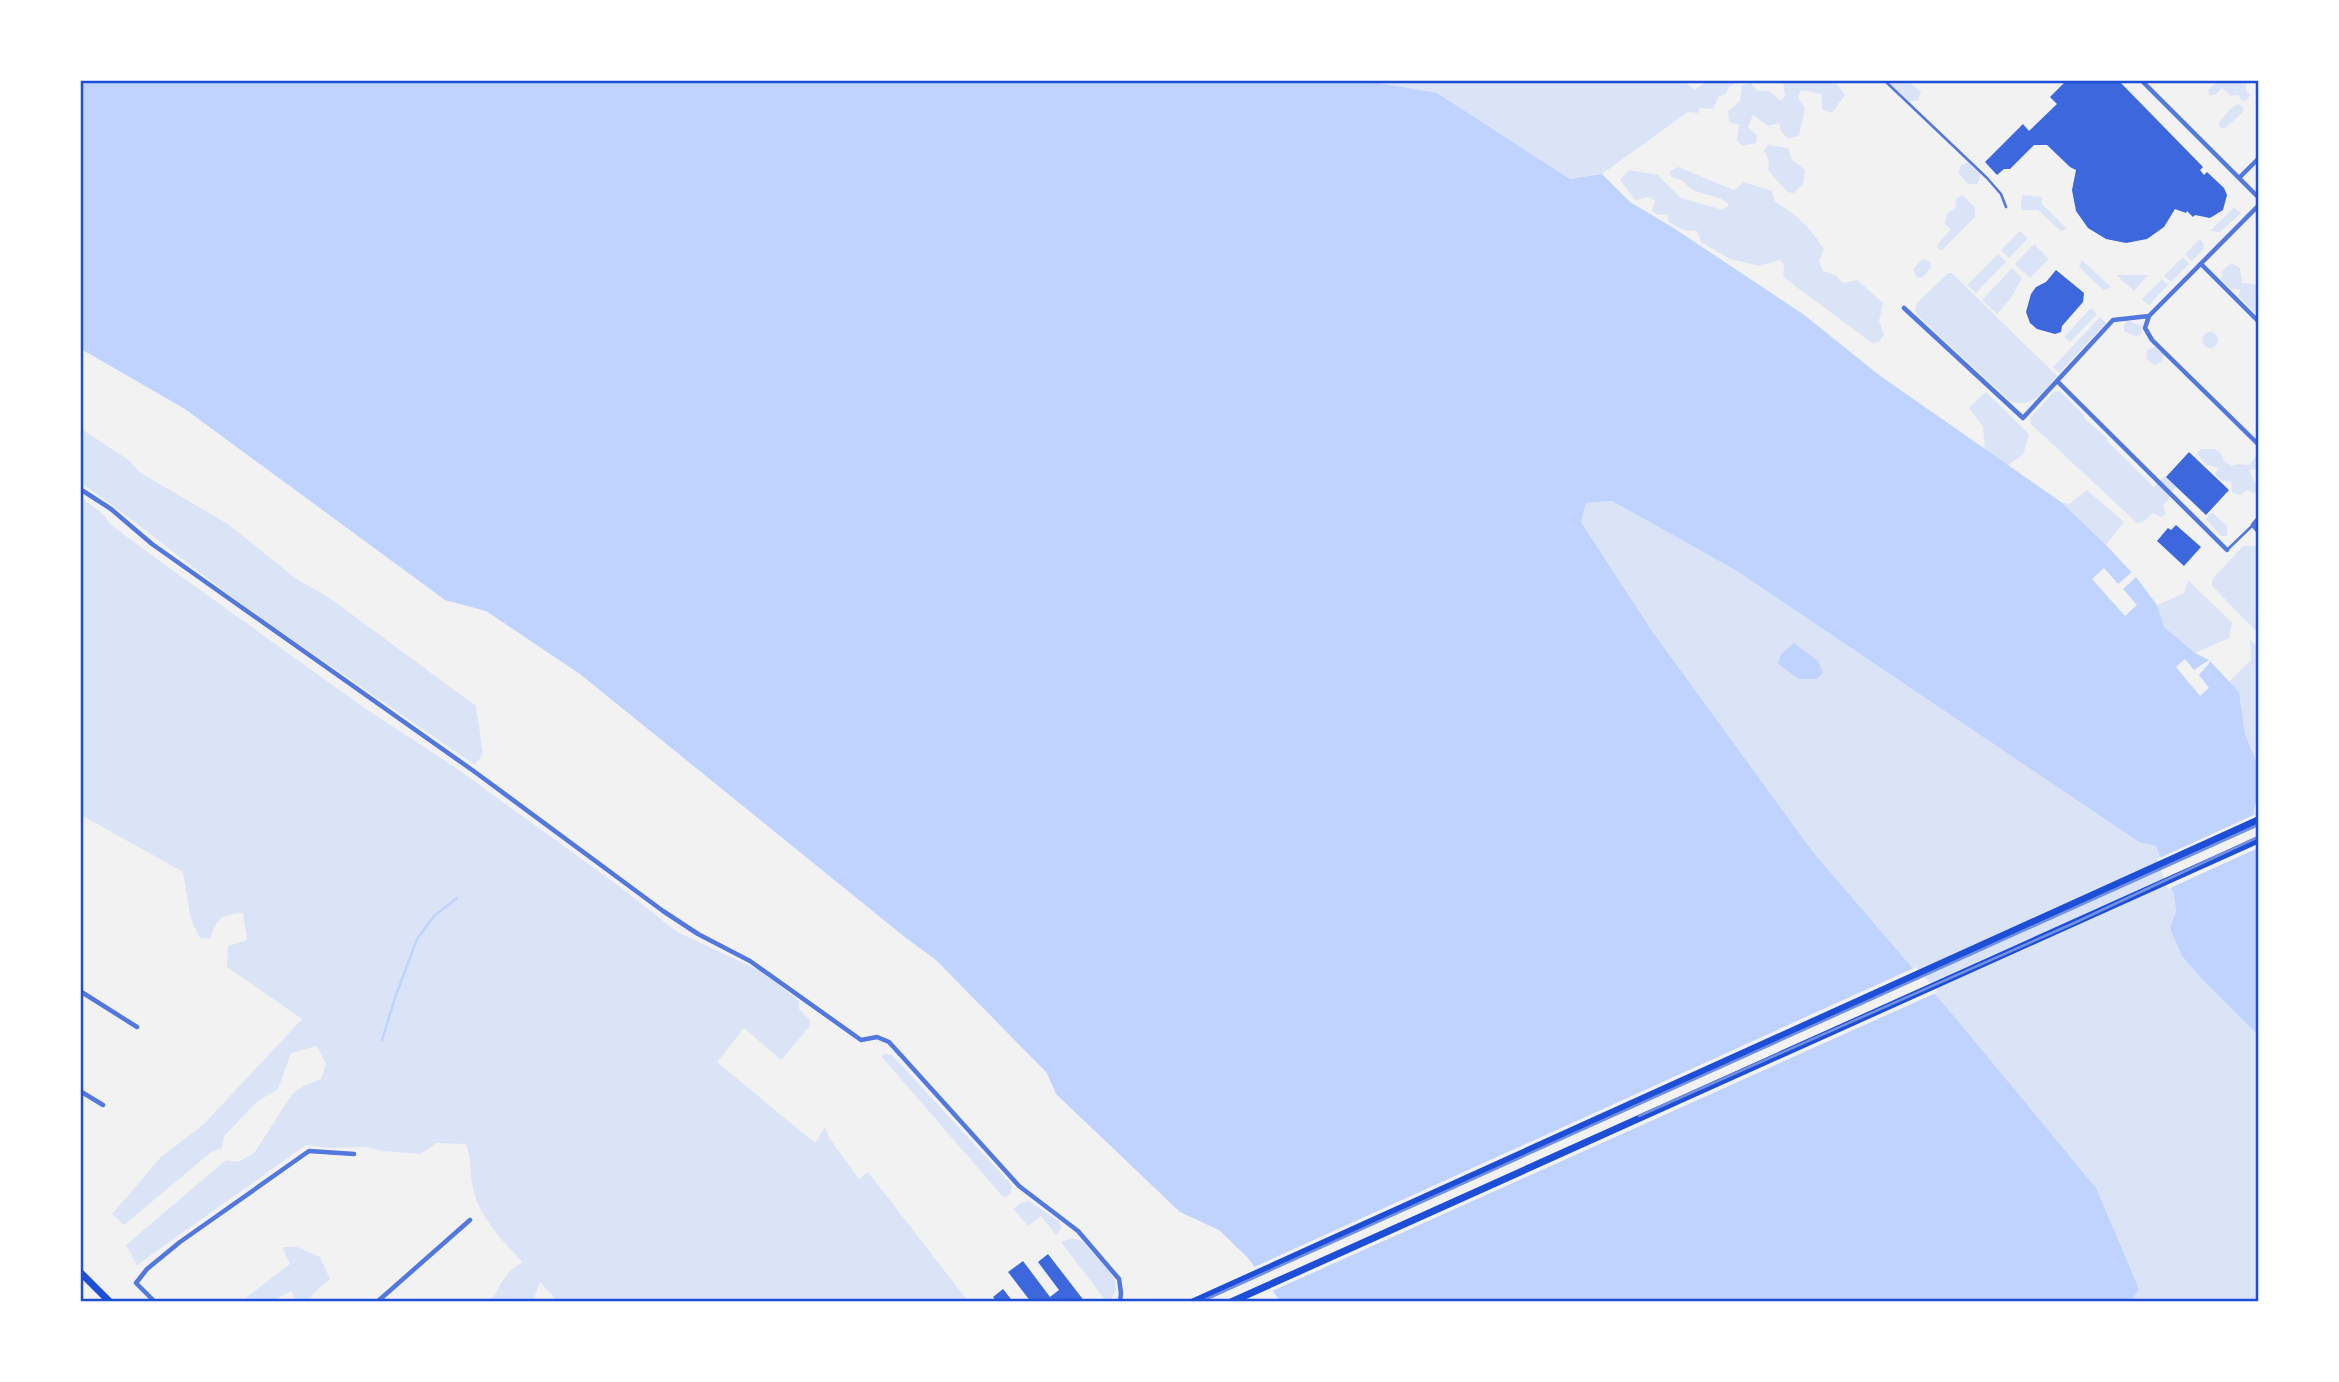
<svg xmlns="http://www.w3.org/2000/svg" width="2339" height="1382" font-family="'Exo 2',sans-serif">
<rect width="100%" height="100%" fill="#f2f2f2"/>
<path fill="#dbe4f7" d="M1683,80L1695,90L1706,81H1740L1729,87L1726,94L1719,96L1713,109L1700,108L1698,113L1688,112L1602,174L1570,179L1437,93L1360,81Z
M1783,81H1835L1845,95L1832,113L1822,109V94L1801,90L1798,97L1805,109L1799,136L1788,139L1781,131L1779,123L1768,126L1753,115L1748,127L1757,135L1756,143L1743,146L1737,141L1739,125L1729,122L1728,111L1740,101L1742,85L1751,83L1757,91H1769L1781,101L1785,96Z
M1891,81H1908L1921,92L1918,100L1909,102L1890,83Z
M2224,81H2246V90L2250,95L2247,100L2242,101L2238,95L2231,96L2222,88L2215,95H2209L2208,90L2215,83H2224Z
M2238,104L2244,107L2242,113L2225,128H2220L2219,123L2230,109Z
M1768,145L1788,148L1792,160L1805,170L1803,184L1794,193L1787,192L1768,170L1769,161L1764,151Z
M1968,163L1981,175L1977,184H1968L1958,173L1961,165Z
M1678,167L1734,190L1744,182L1772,191L1775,202C1796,213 1811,229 1824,249L1819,261L1823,271L1835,275L1843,283L1857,280L1883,303L1879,321L1884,334L1879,342L1872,343L1783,277L1784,265L1780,260L1760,266L1730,259L1701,242L1697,231L1683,230L1669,222L1667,214L1658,215L1652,211L1655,201L1649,197L1635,200L1620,180L1629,170L1658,175L1681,198L1723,210L1729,205C1720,195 1708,196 1696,191C1684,186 1689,181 1671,177L1670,171Z
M1962,195L1975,207V217L1942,250L1938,249L1937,245L1951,229L1945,224L1947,214L1955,208L1956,199Z
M2022,195L2042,197V204L2067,229L2061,231L2038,210H2024L2021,208Z
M2234,207L2241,213L2220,232L2210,231Z
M2020,231L2028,238L2009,258L2001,250Z
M2200,239L2204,245L2203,250L2192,261L2185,254Z
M2034,244L2049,259L2030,278L2015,264Z
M1998,254L2006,262L1976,293L1967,285Z
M2183,257L2189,264L2171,282L2164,276Z
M1923,259L1930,262L1931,267L1923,277L1917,278L1913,269Z
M2082,260L2111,287L2103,290L2079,267Z
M2231,263L2240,268L2242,283L2255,284L2258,287V316L2239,296L2240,289H2231L2221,279L2223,270Z
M2012,268L2022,278L2011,298L1997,314L1982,300Z
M1948,273H1952L2057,376C2044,390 2033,410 2010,401L1917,315L1915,310L1917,303Z
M2116,275H2148L2134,291Z
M2162,279L2168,285L2149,305L2142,299Z
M2091,308L2097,314L2070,342L2064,337Z
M2100,317L2106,323L2059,373L2053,367Z
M2127,320L2141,326L2142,333L2137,337L2124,331V325Z
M2202 340a8 8 0 1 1 16 0a8 8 0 1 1-16 0Z
M2155,347L2164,354L2161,362L2154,365L2146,359L2147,350Z
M2060,391L2084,415V418L2107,438V441L2154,487L2164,477H2176L2177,487L2171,491L2169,499L2163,505L2166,514L2161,517L2153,513L2143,522L2137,523L2031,424L2030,418L2054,392Z
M1986,392L2029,434L2023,455L2008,465L1985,450L1983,427L1969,408Z
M80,428L130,461L139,472L228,524L295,578L331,599L476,706L483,754L475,765C396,710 316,657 238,601C185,563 135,520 81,483Z
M2200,449H2214L2221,453L2223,460L2232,466L2239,464L2249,465L2256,456L2258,458V469L2249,470L2258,488L2254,493L2247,490L2241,495L2232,493L2231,482L2222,481L2215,474L2218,468L2207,465L2197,454Z
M2087,490L2124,522L2106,545L2061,502L2069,504Z
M80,497L102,513L111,525L168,567L366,709L456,768L619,886L677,932L763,972L799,1001V1009L810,1020V1026L781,1060L744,1028L717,1062L815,1143L825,1127L830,1139L859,1179L868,1172L968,1301L558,1302L540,1282L533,1301H483L494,1297C501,1281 508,1271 522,1262C501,1238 477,1216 472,1183C470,1169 471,1157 466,1144L436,1143L421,1154L383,1151L365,1147L329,1148L306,1145L137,1265L126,1245L226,1160L238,1162L254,1153L293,1093L304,1086L321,1079L326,1064L317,1046L291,1053L278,1089L258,1101L224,1136L222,1148L210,1153L124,1225L112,1214L161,1157L204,1124L302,1019L227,967L228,946L247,940L243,913C220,915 218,917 210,939L200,938L191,920L183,872L81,815Z
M1612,501L1737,571L2139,842L2156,846L2174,895L2176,911L2170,928L2201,978L2258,1035V1301H2130L2139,1288L1952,1014L1813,852L1652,631L1581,522L1586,503Z
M2213,513L2227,526V536H2221L2206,519L2209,514Z
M2243,546H2254L2258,550V633L2212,586L2213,578Z
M2188,580L2232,623L2229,638L2195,653L2164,627L2157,605L2184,593Z
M2250,639L2258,648V766L2245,734L2239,692L2229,682L2251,660Z
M885,1054L892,1055L1009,1182L1012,1187L1010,1194L1004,1198L881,1056Z
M1029,1201L1060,1222L1061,1229L1056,1235L1041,1216L1028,1226L1013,1209L1021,1203Z
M1071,1238L1082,1241L1110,1272L1115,1281L1116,1290L1110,1301H1106L1061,1242Z
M282,1247H297L320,1257L330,1279L314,1293L309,1301H297L291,1291L273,1301H244L248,1296L290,1264Z"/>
<path fill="#bfd3fe" d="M1360,80L1437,93L1570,179L1602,174L1630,202L1672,227L1803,314L1879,375L2061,502L2106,545L2136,577L2157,605L2164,627L2195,653L2209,660L2239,692L2245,734L2258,766V795L2254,809L2258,829V1035L2201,978L2182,956L2170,928L2176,911L2174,895L2156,846L2139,842L1737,571L1612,501L1586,503L1581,522L1652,631L1813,852L1952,1014L2096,1188L2139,1289L2130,1302L1280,1301L1248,1258L1219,1230L1180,1212L1056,1094L1047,1073L936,960L906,938L580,674L486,611L445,600L185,409L81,349V81Z
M1794,643L1818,661L1823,673L1817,679H1799L1778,664L1781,654Z"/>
<path fill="#f2f2f2" d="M2104,568L2118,584L2132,572L2136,577L2123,589L2137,605L2125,616L2092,579Z
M2185,659L2194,670L2209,660L2210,662L2199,675L2209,688L2200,696L2176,667Z
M2258,813V848L2168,889L2157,859Z
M1916,967L1938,992L1270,1292L1252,1268Z"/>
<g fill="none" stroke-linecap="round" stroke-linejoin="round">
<path stroke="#bfd3fe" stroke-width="2.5" d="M382,1040L395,998L417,939L434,916L457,898"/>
</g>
<path fill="#3d67dc" d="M2067,80H2118L2203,167L2200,170L2204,175L2207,172L2224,188L2227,195L2223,210L2210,218L2195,215L2193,217L2187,211L2186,213L2175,209L2164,227L2147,239L2126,243L2106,239L2088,228L2076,211L2072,190L2076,170L2070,167L2047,145H2034L2010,169H2004L1997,175L1985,162L2023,124L2029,131L2057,104L2050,97Z
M2056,270L2084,293L2083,302L2062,326L2061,332L2055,334L2037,329L2030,323L2026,312L2031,294L2036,287L2046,282Z
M2189,452L2229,490L2206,515L2166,477Z
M2176,525L2201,547L2184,566L2157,541L2168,528L2171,530Z
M1048,1254L1085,1302H1031L1008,1272L1023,1261L1050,1297L1059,1290L1038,1262Z
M1003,1289L1004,1290L1013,1302H997L993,1297Z"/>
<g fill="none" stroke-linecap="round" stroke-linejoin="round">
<path stroke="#5277de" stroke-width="2.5" d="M1884,80L1987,178L2001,194L2006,207
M2228,549L2253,525"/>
<path stroke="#5277de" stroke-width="4.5" d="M2141,80L2258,197
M2239,178L2258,159
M2201,264L2258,321
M1904,308L2023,418L2113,320L2149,316L2258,206
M2149,316L2145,328L2152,340L2258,444
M2057,381L2227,550
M80,489L111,509L152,544L475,772L663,911L698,934L750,961L861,1040L877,1037L889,1042L1019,1186L1078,1231L1119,1279L1121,1293L1120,1302
M2258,519L2253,525L2258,531
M80,991L137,1027
M80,1091L103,1105
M155,1302L136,1283L147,1269L180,1242L309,1151L354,1154
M377,1302L470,1220"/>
<path stroke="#1d4ed8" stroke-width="7" d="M80,1272L110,1302
M1193,1302L2258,820
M1231,1302L2258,840"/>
<path stroke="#7290e2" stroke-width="2.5" d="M1639,1116L2072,924L2258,837
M1200,1302L2258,825"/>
</g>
<rect width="2339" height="1382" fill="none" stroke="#ffffff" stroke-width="164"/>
<rect x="82" y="82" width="2175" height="1218" fill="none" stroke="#1d4ed8" stroke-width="2.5"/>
</svg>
